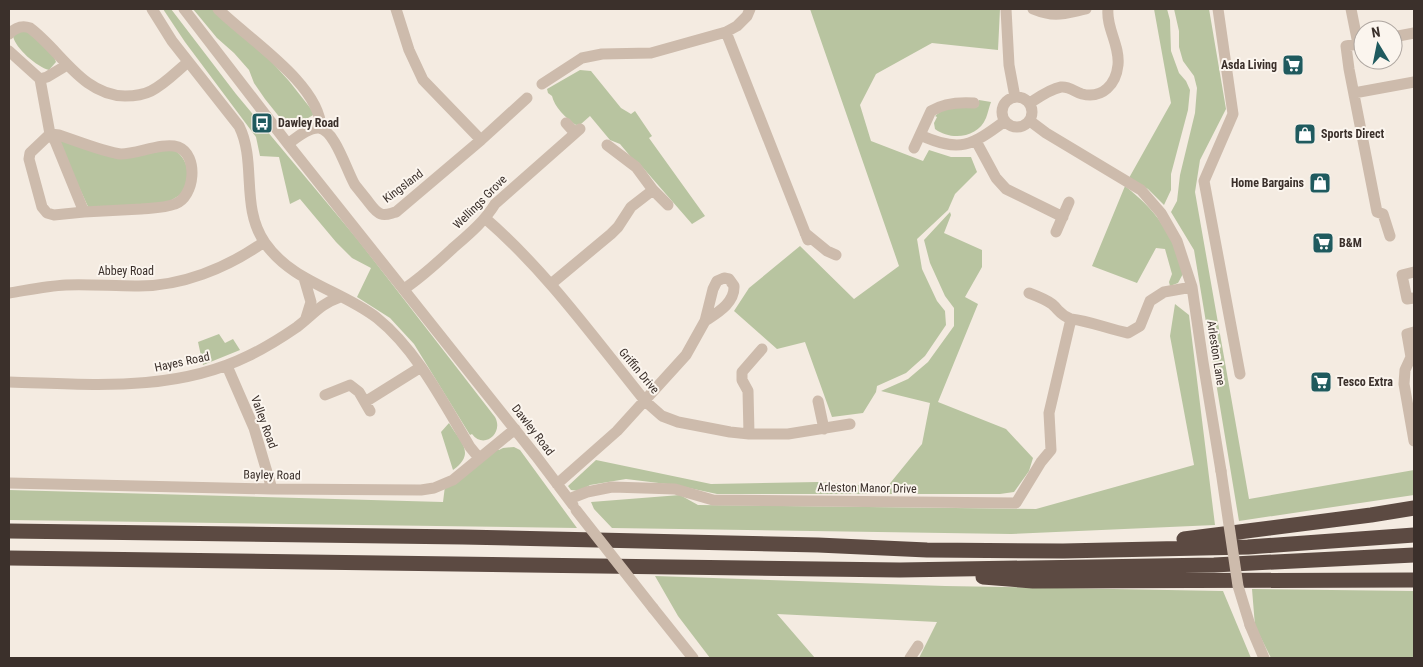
<svg xmlns="http://www.w3.org/2000/svg" width="1423" height="667" font-family="'Roboto Condensed',sans-serif">
<rect width="100%" height="100%" fill="#f4ebe1"/>
<path fill="#b8c4a0" d="M163,9H171L236,94L358,240L495,417C504,433 484,450 472,434L470,435L414,344L390,318L357,297L371,268L352,258L336,242L300,199L290,204L279,157L260,156L256,137L185,42Z
M193,9H212L252,40L289,81L315,114L289,129L265,99L254,83L249,70L234,53L217,38Z
M810,9H1000L998,50L932,43L876,74L860,105L871,141L923,161L929,150L951,157H971L977,172L955,194L948,210L917,239L922,269L937,301L945,311L946,325L925,356L906,373L877,386L876,392L863,413L832,417L805,342L777,349L734,311L749,288L800,246L854,299L899,266Z
M1154,9H1167L1170,20L1171,51L1179,73L1186,81L1190,90L1188,110L1171,174V190L1164,205L1148,189L1129,178L1171,103Z
M1174,9H1209L1226,109L1200,160L1195,192L1249,499L1414,470V495L1239,521L1194,250L1171,212L1177,201L1180,175L1195,113L1197,88L1194,76L1183,61L1179,47V31Z
M16,32H29L54,57L56,62L49,70C37,67 15,48 13,36Z
M580,70L591,71L621,108L631,114L635,111L652,136L649,138L705,216L692,224L638,162L636,163L620,144L610,140L590,116L581,124L576,125C566,119 554,106 552,96L548,93L547,89Z
M979,100L991,102C989,107 988,113 986,118C978,138 951,141 935,129L934,123L937,117L935,116C946,105 964,106 978,107Z
M57,139L120,159L173,149C189,159 190,175 185,192L165,204L90,211Z
M1125,186C1159,213 1170,232 1184,272L1178,283L1170,286L1169,282L1172,274L1165,249L1156,248L1137,283L1092,266Z
M950,212L951,215L944,233L982,250V267L965,297L978,304L938,402L1006,429L1033,458L1029,471L1014,492L1000,494H717L675,485L626,479L590,485L580,491L571,490L568,486L596,460L711,484L818,482L887,487L922,444L930,403L881,391L908,379L928,362L954,326V308L945,296L930,263L924,240Z
M1175,304L1189,315L1215,525L1011,534L612,528L594,509L591,502L680,495L698,505L1036,509L1194,465L1170,336Z
M219,334L225,343L233,339L240,350L203,365L198,342Z
M449,423C461,443 476,453 453,470L441,432Z
M514,447L520,450L577,528L9,520V490L443,502L445,486L497,449L499,450L503,448Z
M655,576L945,586L1223,591L1251,658H919L937,622L777,614L815,658H710L678,616Z
M1252,589L1414,591V658H1271L1255,626Z"/>
<g fill="none" stroke-linecap="round" stroke-linejoin="round">
<path stroke="#cdbbac" stroke-width="11" d="M152,9L172,41L239,126C257,162 240,207 265,243C292,282 341,290 377,318C417,350 444,404 470,447L479,458
M184,9L288,144L536,456L573,505
M218,9C247,38 320,84 321,128
M396,9L409,50L423,80L481,140
M1006,9L1009,65L1015,97
M1033,9C1055,18 1063,14 1086,9
M1218,9L1233,114L1204,181L1240,374
M1351,9L1358,44
M726,32L808,240
M9,34C15,28 22,25 30,28C61,51 82,95 125,96C134,96 143,95 151,91C165,84 177,71 188,62
M1393,37L1414,33
M1363,43L1346,46L1349,69L1377,212L1383,214L1390,236
M9,51L40,79L47,77L67,65
M40,79L50,134L55,141L84,212C103,211 122,210 141,209C152,208 165,208 175,204C195,197 199,155 178,147C163,142 137,154 121,154C107,153 74,140 59,135L50,134L30,153L29,159L42,207L47,213L54,215L84,212
M542,84L582,58L602,54L651,53L726,32L737,26L747,16L750,9
M1354,93L1414,82
M1002 112a15 15 0 1 1 30 0a15 15 0 1 1-30 0Z
M1030,103C1039,97 1050,89 1061,87C1069,86 1075,92 1082,94C1103,99 1116,84 1118,65C1120,45 1106,28 1108,9
M1030,121L1046,133L1141,190L1161,213L1177,241L1192,287L1203,362L1221,471
M566,123L575,133
M920,135C960,153 971,146 1005,121
M976,141L996,178L1006,189L1063,217
M288,144C296,138 308,127 319,128C335,130 347,172 355,185C359,190 363,195 367,200C371,205 375,212 381,214C386,216 391,213 396,212L481,140L527,98
M607,145L636,167L653,190L668,205
M914,148L931,111C944,103 959,102 974,103
M486,219C547,272 594,338 645,401L662,416L678,422L730,432L749,434H788L850,424
M1056,232L1069,202
M805,233L827,251L836,255
M1414,272L1402,275L1407,299L1414,298
M304,278L311,302L306,318
M551,284L611,234L618,227L631,207L653,190
M404,289C422,277 437,263 452,249C468,235 484,222 495,204L580,129
M9,293C28,290 47,286 66,285C89,284 112,286 135,286C181,287 227,268 264,242
M1029,293C1037,296 1045,299 1052,304C1060,311 1059,314 1071,319
M1414,332L1407,334L1411,357L1405,370L1404,384L1414,441
M227,366L254,428L272,489
M9,382C89,384 173,393 248,356C265,348 281,338 297,327C313,315 320,304 340,297
M325,395L350,385L359,392L370,411
M818,401L824,429
M365,402L421,367
M749,434L748,391L742,380V372L762,349
M9,483L272,489L421,490L434,488L453,480L515,429
M557,484L617,431L686,355L705,321L713,289L717,281L724,278L729,279L734,286C735,303 717,313 705,321
M569,499L587,492L612,487L675,489L713,500L1016,503L1041,462L1051,450L1049,413L1071,319C1090,321 1108,329 1128,333L1140,326L1150,301L1164,292L1192,287
M653,608L693,658
M1250,625L1264,658
M910,658L918,646"/>
<path stroke="#5c4a42" stroke-width="15" d="M9,531L463,537L818,545L927,550L1063,551L1248,547L1414,535
M1184,539L1371,515L1414,508
M9,558L900,570L1214,565L1414,555
M983,577L1033,581L1414,580"/>
<path stroke="#cdbbac" stroke-width="11" d="M1221,471L1238,586L1250,625
M576,510L653,608"/>
</g>
<defs>
<g id="supermarket-square" transform="scale(1.125)"><rect x="-9" y="-9" width="18" height="18" rx="4" fill="#1f5a5e" stroke="#fbf5ee"/><path d="M-6-5.5h2.5l.6 2H6L4.5 2H-2.5L-4.4-4H-6ZM-1.5 3.2a1.3 1.3 0 1 0 .1 0ZM3 3.2a1.3 1.3 0 1 0 .1 0Z" fill="#fff"/></g>
<g id="bus-square" transform="scale(1.125)"><rect x="-9" y="-9" width="18" height="18" rx="4" fill="#1f5a5e" stroke="#fbf5ee"/><path d="M-5-6H5V4H4V6H2V4H-2V6H-4V4H-5ZM-3.5-4V0h7V-4ZM-3.5 1.2v1.5H-2V1.2ZM2 1.2v1.5H3.5V1.2Z" fill="#fff"/></g>
<g id="shop-square" transform="scale(1.125)"><rect x="-9" y="-9" width="18" height="18" rx="4" fill="#1f5a5e" stroke="#fbf5ee"/><path d="M-5-2.5h2.3a2.7 3.5 0 0 1 5.4 0H5L5.5 6h-11ZM-1.5-2.5h3a1.5 2.3 0 0 0-3 0Z" fill="#fff"/></g>
</defs>
<g fill-rule="evenodd">
<use href="#supermarket-square" x="1293" y="65"/>
<use href="#bus-square" x="262" y="123"/>
<use href="#shop-square" x="1305" y="134"/>
<use href="#shop-square" x="1320" y="183"/>
<use href="#supermarket-square" x="1323" y="243"/>
<use href="#supermarket-square" x="1321" y="382"/>
</g>
<g text-anchor="middle" dominant-baseline="central" stroke-width="4" stroke-linejoin="round" paint-order="stroke">
<g font-size="12" font-weight="bold" fill="#3b302b" stroke="#fbf5ee" text-anchor="start">
<text x="1277" y="65" text-anchor="end">Asda Living</text>
<text x="278" y="123">Dawley Road</text>
<text x="1321" y="134">Sports Direct</text>
<text x="1304" y="183" text-anchor="end">Home Bargains</text>
<text x="1339" y="243">B&amp;M</text>
<text x="1337" y="382">Tesco Extra</text>
</g>
<g font-size="12" fill="#3b302b" stroke="#fbf5ee">
<text transform="translate(403 186) rotate(-37)">Kingsland</text>
<text transform="translate(480 202) rotate(-45)">Wellings Grove</text>
<text x="126" y="271">Abbey Road</text>
<text transform="translate(1216 353) rotate(81)">Arleston Lane</text>
<text transform="translate(182 362) rotate(-12)">Hayes Road</text>
<text transform="translate(639 371) rotate(50)">Griffin Drive</text>
<text transform="translate(264 422) rotate(70)">Valley Road</text>
<text transform="translate(533 430) rotate(52)">Dawley Road</text>
<text transform="translate(272 475) rotate(1)">Bayley Road</text>
<text transform="translate(867 488) rotate(1)">Arleston Manor Drive</text>
</g>
</g>
<rect width="1423" height="667" fill="none" stroke="#3b302b" stroke-width="20"/>
<g transform="translate(1378 45) rotate(350)"><circle r="24" fill="#fbf5ee" stroke="#aea6a0"/>
<path d="M0-4L9 19L0 12L-9 19Z" fill="#1f5a5e"/>
<text y="-8" font-size="14" font-weight="bold" text-anchor="middle" fill="#3b302b">N</text>
</g>
</svg>
